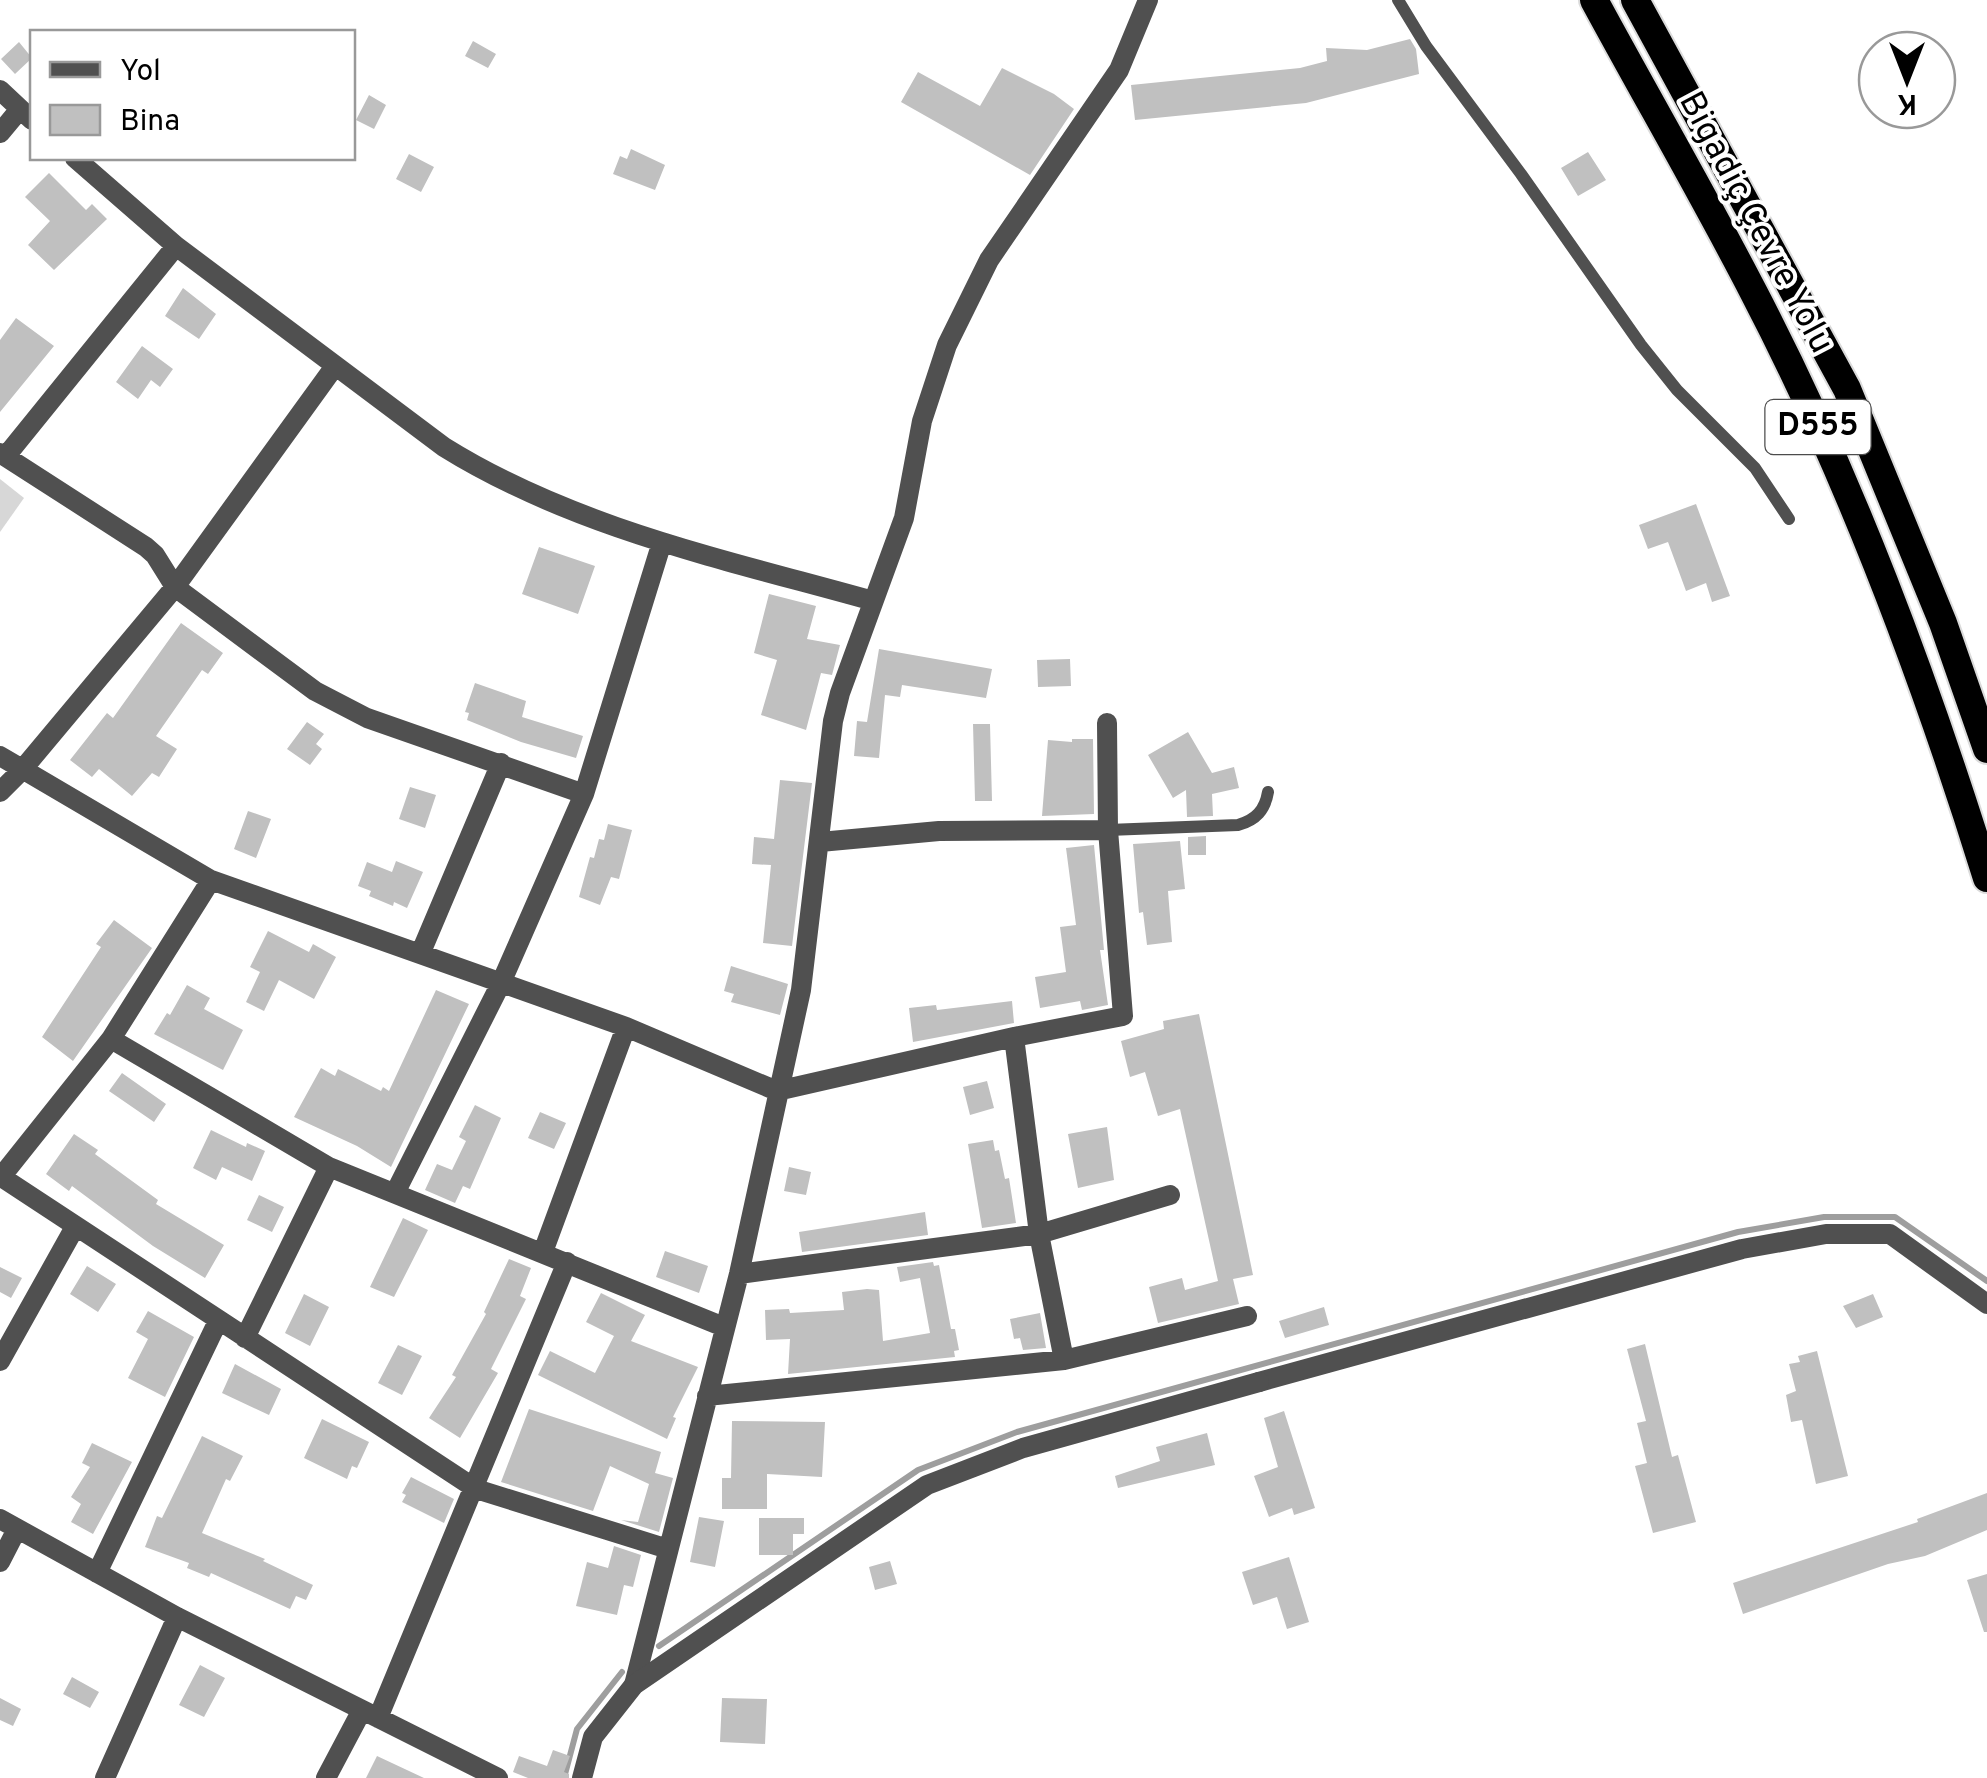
<svg xmlns="http://www.w3.org/2000/svg" width="1987" height="1778" font-family="Overpass,sans-serif">
<rect width="100%" height="100%" fill="#fff"/>
<path fill="#d7d7d7" d="M0,479L24,498L0,532Z"/>
<g fill="none" stroke-linecap="round" stroke-linejoin="round">
<path stroke="#9e9e9e" stroke-width="6" d="M659,1646L918,1470L1017,1432L1738,1232L1824,1217H1895L1987,1281
M564,1778L577,1729L622,1672"/>
</g>
<path fill="#c0c0c0" d="M1410,39L1416,49L1419,74L1306,103L1135,120L1131,85L1300,68L1327,61L1326,48L1367,50Z
M473,41L496,54L488,68L465,56Z
M19,42L32,58L15,74L1,59Z
M1002,68L1054,94L1074,109L1030,175L901,102L918,72L980,106Z
M369,95L386,105L374,129L356,120Z
M631,149L665,165L655,190L613,174L620,156L627,159Z
M1588,152L1606,180L1578,196L1561,168Z
M409,154L434,167L421,192L396,179Z
M49,173L86,210L92,204L107,219L54,270L28,245L50,221L25,197Z
M183,288L216,314L199,339L165,316Z
M16,318L54,346L0,412V340Z
M142,346L173,369L160,387L151,380L138,399L116,382Z
M1696,504L1730,596L1712,602L1706,583L1686,591L1668,542L1648,549L1639,525Z
M539,547L595,566L578,614L522,594Z
M769,594L816,606L807,639L840,645L832,675L821,673L806,730L761,715L777,660L754,653Z
M181,623L223,653L208,674L202,670L156,736L177,749L159,777L152,773L132,796L99,769L92,777L70,760L107,713L113,718Z
M879,649L992,669L986,698L902,685L900,697L885,695L879,758L854,756L857,721L867,722Z
M1070,659L1071,686L1038,687L1037,660Z
M475,683L526,701L522,717L583,736L576,758L521,742L467,720L469,713L465,712Z
M307,722L324,734L316,744L322,749L310,765L287,749Z
M973,724H990L992,801H975Z
M1188,732L1212,773L1234,767L1239,788L1212,794L1213,816L1187,817L1186,790L1173,798L1148,755Z
M1072,739H1093L1094,814L1042,816L1048,740L1072,742Z
M780,780L812,783L792,946L763,943L771,865L752,864L754,837L774,839Z
M410,787L436,795L425,828L399,819Z
M248,811L271,819L256,858L234,849Z
M608,824L632,830L619,879L611,877L600,905L579,897L590,857L594,858L599,839L604,840Z
M1206,836V855H1188V837Z
M1180,841L1185,889L1168,891L1172,942L1147,945L1143,912L1139,913L1133,844Z
M1094,845L1104,950H1100L1108,1005L1082,1010L1080,1001L1040,1008L1035,977L1066,972L1060,927L1076,925L1066,848Z
M396,861L423,872L407,908L394,902L393,906L369,896L371,891L358,886L367,862L392,872Z
M114,920L152,948L73,1061L42,1037L101,947L96,944Z
M268,931L309,952L313,944L336,957L314,999L279,980L264,1011L246,1002L260,972L250,967Z
M731,966L788,984L780,1015L731,1002L734,994L724,991Z
M187,985L210,998L204,1009L243,1030L223,1070L154,1034L167,1013L170,1015Z
M436,990L469,1004L391,1167L357,1146L294,1117L321,1068L335,1076L338,1069L381,1091L383,1087L389,1091Z
M1012,1001L1014,1023L913,1042L909,1008L936,1005L937,1010Z
M1199,1014L1253,1275L1233,1279L1239,1304L1158,1323L1149,1287L1182,1278L1185,1290L1218,1281L1180,1109L1158,1116L1145,1072L1130,1077L1121,1041L1164,1029L1163,1021Z
M122,1073L166,1104L154,1122L109,1091Z
M987,1081L994,1108L970,1115L963,1087Z
M475,1105L501,1118L470,1189L463,1186L455,1203L425,1190L437,1164L452,1170L466,1141L459,1137Z
M540,1112L566,1123L554,1149L528,1138Z
M1107,1127L1114,1180L1078,1188L1068,1134Z
M211,1130L246,1147L247,1143L265,1151L252,1181L222,1167L216,1180L193,1168Z
M74,1134L98,1150L95,1154L158,1200L156,1204L224,1245L205,1278L153,1246L72,1186L69,1191L46,1174Z
M993,1140L995,1151L999,1150L1005,1179L1009,1178L1016,1223L982,1228L968,1144Z
M789,1167L811,1172L806,1195L784,1191Z
M259,1195L284,1207L272,1232L247,1220Z
M925,1212L928,1235L802,1252L799,1232Z
M403,1218L428,1230L394,1297L370,1287Z
M665,1251L708,1266L699,1293L656,1277Z
M509,1259L531,1268L520,1296L526,1299L491,1369L498,1373L460,1438L429,1418L456,1377L452,1375L486,1314L484,1312Z
M933,1262L934,1266L939,1265L951,1329H955L959,1350L954,1351L955,1357L788,1374L790,1339L766,1340L765,1310L789,1309L790,1313L844,1310L842,1292L867,1289L879,1290L883,1341L930,1333L920,1278L900,1282L897,1267Z
M87,1266L116,1284L98,1312L70,1294Z
M0,1267L22,1278L11,1298L0,1292Z
M601,1293L645,1315L631,1341L698,1367L673,1417L676,1418L667,1439L538,1375L550,1351L595,1373L614,1336L586,1322Z
M304,1294L329,1307L310,1346L285,1333Z
M1873,1294L1883,1317L1856,1328L1843,1306Z
M1324,1307L1329,1325L1285,1338L1279,1321Z
M148,1311L194,1337L165,1397L128,1378L148,1339L136,1332Z
M1040,1313L1046,1348L1023,1350L1020,1338L1014,1339L1010,1319Z
M1645,1344L1672,1457L1678,1455L1696,1522L1653,1533L1635,1466L1647,1463L1637,1423L1646,1421L1627,1349Z
M398,1345L422,1356L402,1395L378,1383Z
M1817,1351L1848,1476L1816,1484L1802,1420L1791,1422L1786,1395L1796,1391L1789,1364L1800,1362L1798,1356Z
M235,1364L281,1389L269,1415L222,1393Z
M529,1409L661,1452L655,1473L673,1478L659,1532L621,1520L638,1522L649,1484L610,1466L593,1511L501,1482Z
M1284,1411L1315,1508L1294,1515L1292,1508L1269,1517L1254,1476L1278,1467L1264,1418Z
M322,1419L369,1442L357,1468L352,1466L347,1479L304,1458Z
M732,1421L825,1422L822,1477L767,1474V1509H722V1478H731Z
M1207,1433L1215,1465L1118,1488L1115,1476L1160,1461L1156,1447Z
M202,1436L243,1456L230,1481L226,1479L202,1533L265,1559L263,1561L313,1585L306,1600L296,1596L290,1609L211,1573L209,1577L187,1568L189,1563L145,1547L157,1516L162,1518Z
M92,1443L132,1462L93,1534L71,1522L81,1504L71,1497L90,1467L82,1463Z
M411,1477L454,1499L444,1523L402,1502L406,1495L402,1493Z
M1987,1493V1530L1925,1556L1888,1564L1743,1614L1733,1583L1918,1522L1917,1519Z
M699,1517L724,1521L715,1567L690,1562Z
M759,1518H804V1534H793V1555H759Z
M614,1546L641,1555L633,1587L624,1585L617,1615L576,1606L587,1562L608,1568Z
M1289,1557L1309,1622L1287,1629L1277,1597L1253,1605L1242,1572Z
M890,1561L897,1584L875,1590L869,1567Z
M1987,1574V1632H1984L1967,1580Z
M200,1665L225,1678L204,1717L179,1705Z
M72,1677L99,1692L90,1708L63,1694Z
M0,1698L21,1709L13,1726L0,1720Z
M722,1698L767,1699L765,1744L720,1742Z
M553,1750L570,1756L564,1772L569,1774V1778H528L513,1772L519,1756L547,1766Z
M377,1756L424,1778H366Z"/>
<g fill="none" stroke-linecap="round" stroke-linejoin="round">
<g stroke="#dbdbdb" stroke-width="32">
<path id="trunk" d="M1594,0C1647,98 1703,194 1754,293C1851,479 1925,679 1987,878
M1635,0L1847,389L1943,623L1987,749"/>
</g>
<path stroke="#505050" stroke-width="12" d="M1398,0L1426,46L1521,174L1641,345L1677,390L1755,468L1789,519
M1108,830L1238,825C1256,820 1265,810 1268,792"/>
<path stroke="#505050" stroke-width="20" d="M0,90L32,120
M0,133L20,109
M75,158L176,246L444,447C574,528 727,560 873,601
M0,453L146,547L155,555L175,587L315,691L367,718L584,794
M6,456L176,246
M0,756L211,880L626,1027L777,1091L1014,1037L1123,1016L1108,830L1107,723
M0,792L22,770L175,587L335,366
M820,842L939,831L1108,830
M421,952L501,763
M1014,1037L1039,1234L1064,1360
M111,1039L329,1167L724,1327
M0,1176L476,1489L668,1549
M1,1177L111,1039L211,880
M395,1193L501,983L584,794L662,542
M543,1252L626,1027
M739,1274L1039,1234L1170,1195
M245,1338L329,1167
M0,1361L75,1227
M1259,1382L1742,1249L1826,1234H1890L1987,1304
M707,1396L1064,1360L1247,1316
M0,1519L177,1617L498,1778
M0,1562L17,1529
M97,1573L218,1321
M634,1685L739,1274L801,990L833,721L840,693L904,518L922,421L947,345L989,260L1119,70L1148,0
M378,1718L567,1262
M105,1778L177,1617
M326,1778L362,1710"/>
<path stroke="#505050" stroke-width="20" d="M582,1778L593,1737L634,1685L927,1485L1023,1448L1259,1382"/>
<use href="#trunk" stroke="#000" stroke-width="28"/>
</g>
<g text-anchor="middle" dominant-baseline="central" stroke-width="8" stroke-linejoin="round" paint-order="stroke">
<rect fill="#fff" stroke="#4c4c4c" stroke-width="2.5" x="1765.5" y="400" width="105" height="54" rx="8"/>
<g font-size="32" font-weight="bold" fill="#000">
<text x="1818" y="427">D555</text>
</g>
<g font-size="35" fill="#000" stroke="#fff">
<text transform="translate(1755 223) rotate(62)">Bigadiç Çevre Yolu</text>
</g>
</g>
<rect x="30" y="30" width="325" height="130" fill="#ffffff" stroke="#999999" stroke-width="2.5"/>
<rect x="50" y="62" width="50" height="15" fill="#505050" stroke="#999999" stroke-width="2.5"/>
<text x="120" y="80" font-size="30" fill="#000000">Yol</text>
<rect x="50" y="105" width="50" height="30" fill="#c0c0c0" stroke="#999999" stroke-width="2.5"/>
<text x="120" y="130" font-size="30" fill="#000000">Bina</text>
<g transform="translate(1907 80) rotate(180)"><circle r="48" fill="#ffffff" stroke="#999999" stroke-width="2.5"/>
<path d="M0-8L18 38L0 25L-18 38Z" fill="#000000"/>
<text y="-15" font-size="28" font-weight="bold" text-anchor="middle" fill="#000000">K</text>
</g>
</svg>
